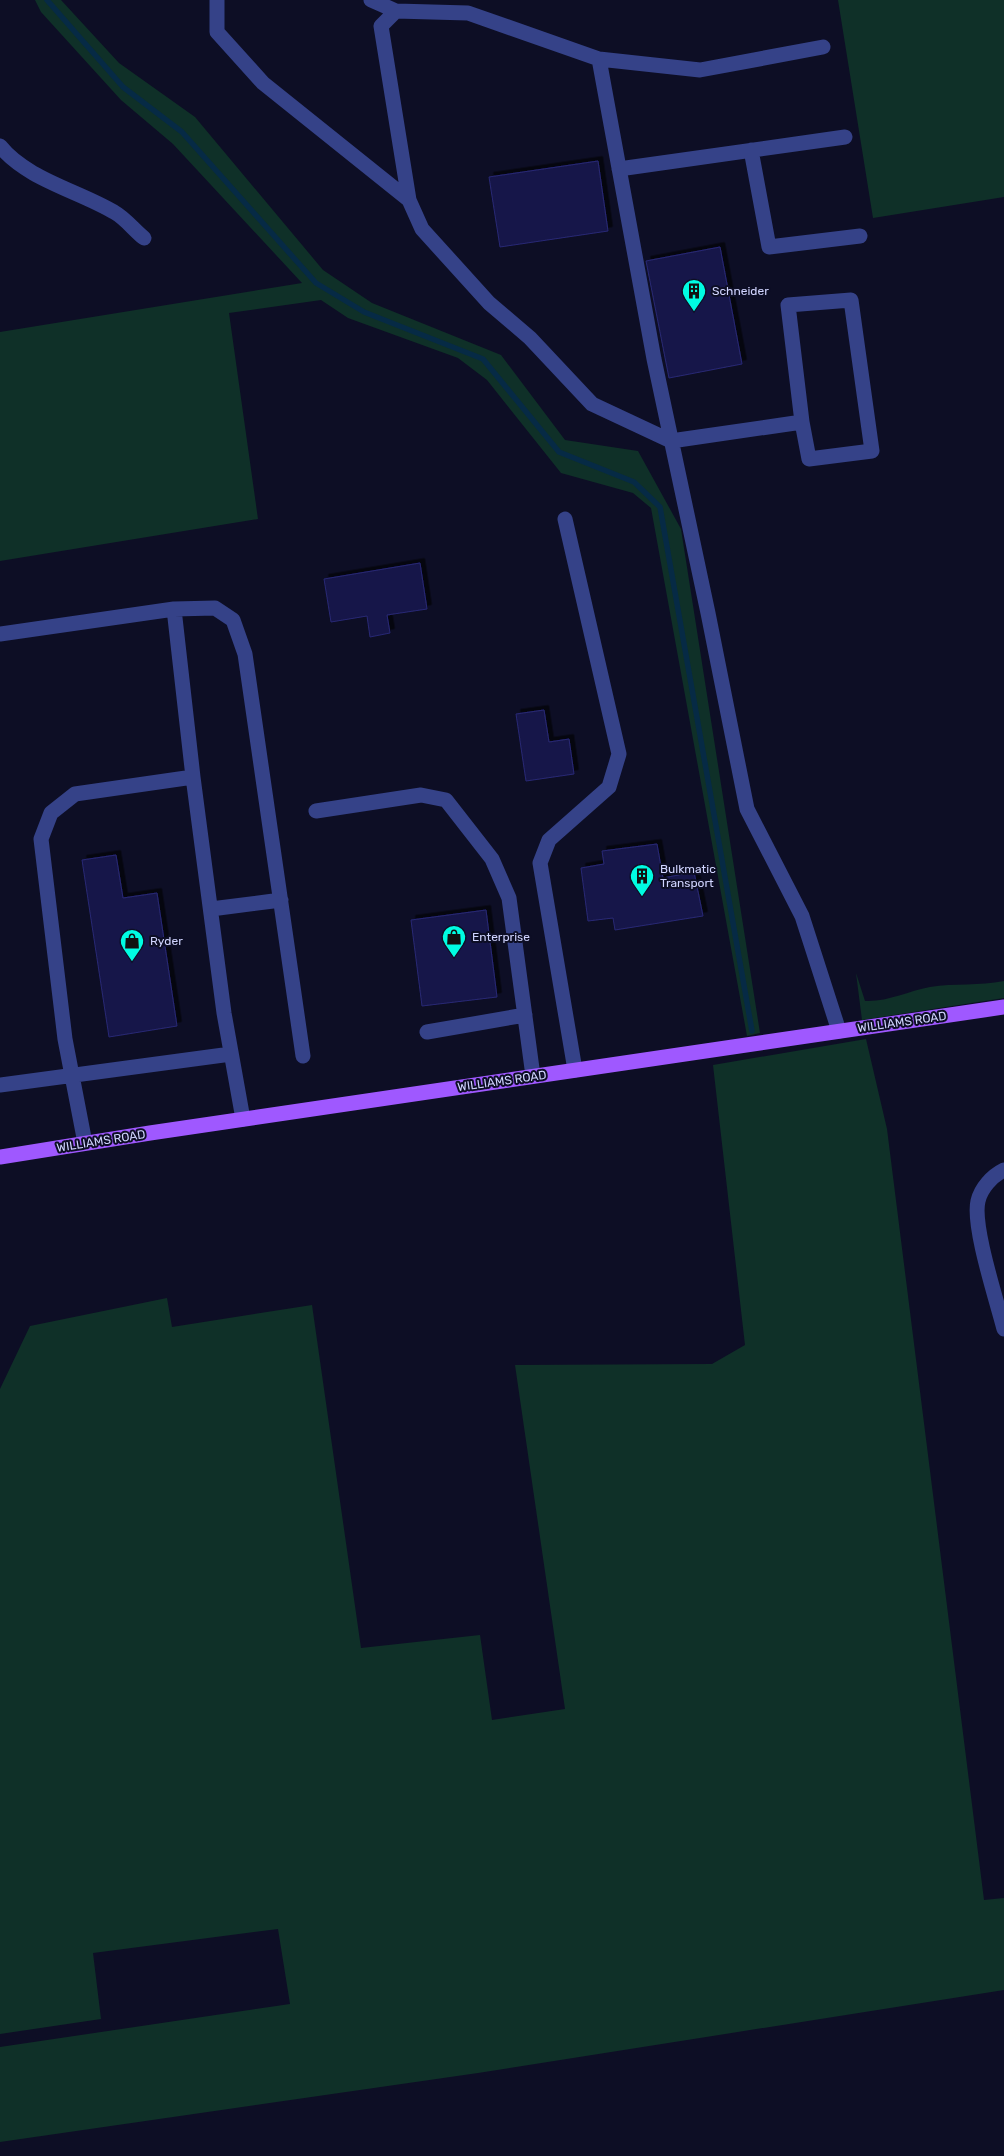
<svg xmlns="http://www.w3.org/2000/svg" width="1004" height="2156" font-family="Rubik,sans-serif">
<defs>
<filter id="shadow"><feDropShadow dx="4.5" dy="-4.5" stdDeviation="0" flood-color="#0009"/></filter>
</defs>
<rect width="100%" height="100%" fill="#0d0e25"/>
<path fill="#0f3028" d="M35,0H61L119,63L195,117L323,270L372,303L501,355L565,440L638,451L681,529L760,1033L747,1036L651,508L633,493L561,473L487,380L458,358L348,318L321,300L229,313L258,519L0,561V332L302,283L173,144L121,100L41,12Z
M838,0H1004V197L873,218Z
M856,973L865,1001C888,1002 908,991 930,987C955,983 979,986 1004,981V998L862,1020Z
M866,1039L887,1129L984,1900L1004,1898V1990L478,2073L0,2142V2047L290,2004L278,1929L93,1953L101,2019L0,2034V1389L30,1326L167,1298L172,1327L312,1305L361,1648L480,1635L492,1720L565,1709L515,1365L712,1364L745,1345L713,1065Z"/>
<g fill="none" stroke-linecap="round" stroke-linejoin="round">
<path stroke="#062a45" stroke-width="5.5" d="M47,0L123,87L182,132L316,283L364,312L483,359L559,452L634,482L660,507L752,1031"/>
</g>
<path fill="#181848" stroke="#282875" filter="url(#shadow)" d="M598,161L608,231L500,247L489,177Z
M720,247L742,364L669,378L646,261Z
M420,563L427,609L387,615L390,633L370,637L367,616L331,622L324,579Z
M544,710L549,742L569,739L574,774L526,781L516,714Z
M657,844L663,878L694,872L703,916L615,930L613,918L588,921L581,868L604,864L602,851Z
M116,855L123,898L157,893L177,1026L109,1037L82,860Z
M486,910L497,997L422,1006L411,920Z"/>
<g fill="none" stroke-linecap="round" stroke-linejoin="round">
<path stroke="#354288" stroke-width="15" d="M217,0V32L263,83L409,200
M371,0L396,11
M599,59L654,359L708,613L747,809L802,916L839,1031
M0,146C26,179 79,191 114,212C125,218 134,230 144,238
M751,150L769,247L860,236
M619,169L845,137
M802,422L809,459L872,451L851,300L788,305L802,422L671,441L592,404L530,338L489,303L422,229L409,200L381,26L396,11L468,13L599,59L700,70L823,47
M565,519L619,754L609,787L549,840L540,863L575,1070
M174,609L215,608L233,620L245,654L303,1056
M0,634L174,609L193,777L224,1013L243,1119
M316,811L421,795L446,800L492,859L509,898L533,1076
M211,909L281,900
M427,1032L525,1015
M0,1085L231,1054
M85,1143L65,1039L41,839L51,813L75,794L193,777
M1004,1170C992,1176 981,1188 978,1201C972,1226 997,1301 1004,1329"/>
<path stroke="#9f58ff" stroke-width="15" d="M0,1157L150,1133L1004,1007"/>
</g>
<defs>
<g id="building-pin" transform="scale(1.25)"><path d="M0 17L-7.5 6A9.5 9.5 0 1 1 7.5 6Z" fill="#00fce2" stroke="#0d0e25"/><path d="M-4-6H4V6H1V3H-1V6H-4ZM-2.5-4.3h1.7v1.8h-1.7ZM.8-4.3h1.7v1.8H.8ZM-2.5-1h1.7V.8h-1.7ZM.8-1h1.7V.8H.8Z" fill="#111"/></g>
<g id="shop-pin" transform="scale(1.25)"><path d="M0 17L-7.5 6A9.5 9.5 0 1 1 7.5 6Z" fill="#00fce2" stroke="#0d0e25"/><path d="M-5-2.5h2.3a2.7 3.5 0 0 1 5.4 0H5L5.5 6h-11ZM-1.5-2.5h3a1.5 2.3 0 0 0-3 0Z" fill="#111"/></g>
</defs>
<g fill-rule="evenodd">
<use href="#building-pin" x="694" y="291"/>
<use href="#building-pin" x="642" y="876"/>
<use href="#shop-pin" x="454" y="937"/>
<use href="#shop-pin" x="132" y="941"/>
</g>
<g text-anchor="middle" dominant-baseline="central" stroke-width="4" stroke-linejoin="round" paint-order="stroke">
<g font-size="12" fill="#d1d5ff" stroke="#0d0e25" text-anchor="start">
<text x="712" y="291">Schneider</text>
<text x="660" y="869">Bulkmatic<tspan x="660" dy="14">Transport</tspan></text>
<text x="472" y="937">Enterprise</text>
<text x="150" y="941">Ryder</text>
</g>
<g font-size="12" fill="#d1d5ff" stroke="#0d0e25">
<text transform="translate(902 1022) rotate(-8)">WILLIAMS ROAD</text>
<text transform="translate(502 1081) rotate(-8)">WILLIAMS ROAD</text>
<text transform="translate(101 1141) rotate(-9)">WILLIAMS ROAD</text>
</g>
</g>
</svg>
